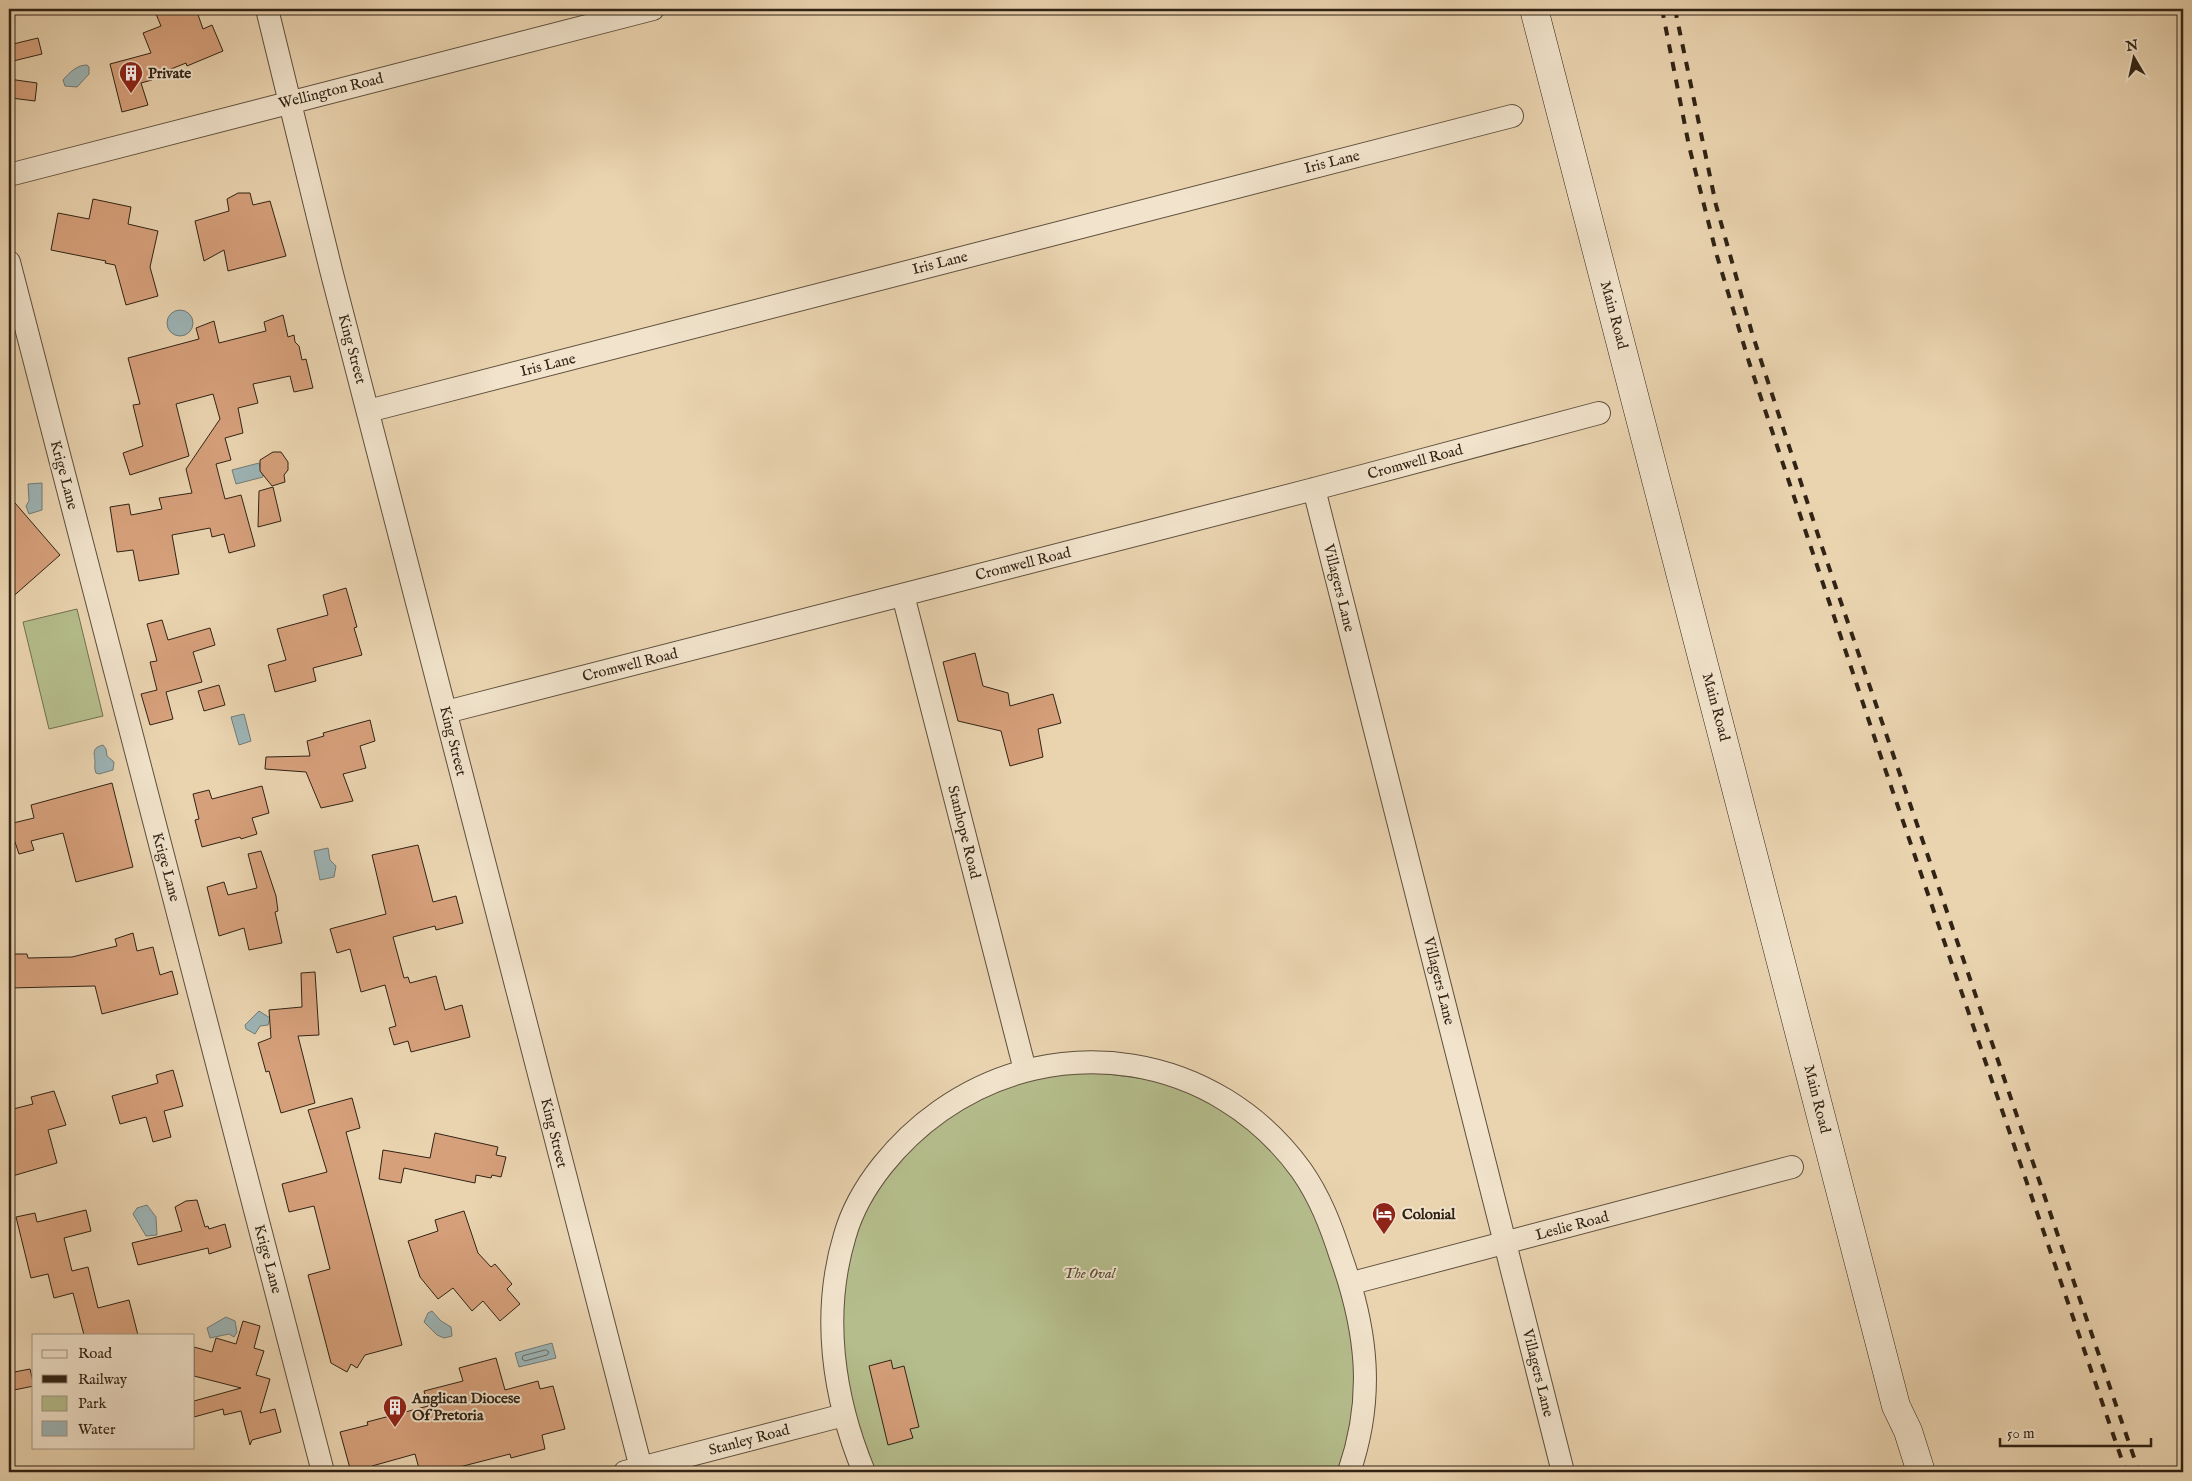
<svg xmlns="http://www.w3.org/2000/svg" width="2192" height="1481" font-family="'IM FELL English',serif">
<rect width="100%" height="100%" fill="#ead4b0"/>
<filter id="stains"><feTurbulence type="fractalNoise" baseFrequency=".004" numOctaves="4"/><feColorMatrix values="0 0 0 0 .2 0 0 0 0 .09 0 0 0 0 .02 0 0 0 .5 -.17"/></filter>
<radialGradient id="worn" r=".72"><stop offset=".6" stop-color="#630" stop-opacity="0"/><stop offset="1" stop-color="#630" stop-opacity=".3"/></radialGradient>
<path fill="#b5bd8c" stroke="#737050" d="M77,609L103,716L49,729L23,622Z
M1093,1072L1160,1081L1213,1102L1268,1142L1300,1185L1333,1247L1359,1359L1344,1472H866L853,1437L833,1295L871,1191L918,1135L968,1102L1027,1078Z"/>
<path fill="#9db5b7" stroke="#727b76" d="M87,65L89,67V74L77,87L65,86L63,80C70,72 77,65 87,65Z
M167 323a13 13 0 1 1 26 0a13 13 0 1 1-26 0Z
M259,463L263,477L236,484L232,470Z
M42,483V510L29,514L26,506L29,501L28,484Z
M244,714L251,741L239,745L231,717Z
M103,745L106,749L107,756L114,762L113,770L99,774L96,773C94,768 95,766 95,761C94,752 92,748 103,745Z
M328,848L330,860L336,866L334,877L320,880L314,851Z
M259,1011L270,1018L268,1025L260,1026L255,1034L246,1029L245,1025Z
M147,1205L156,1217L157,1235L146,1236L133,1214L137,1208Z
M432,1311L441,1321L451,1327L452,1336L444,1338L437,1335L424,1322L428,1313Z
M226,1317L235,1321L237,1332L234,1337L229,1334L210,1338L207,1328Z
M552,1343L556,1358L519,1367L515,1353Z"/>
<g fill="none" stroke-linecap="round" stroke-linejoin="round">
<path stroke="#676c66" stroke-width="1" d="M546,1350L549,1352L547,1355L525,1361L522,1359L523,1356Z"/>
</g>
<path fill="#d6a07b" stroke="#312315" d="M169,9H196L203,29L212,25L223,51L187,66L186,63L151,77L152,80L141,83L148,105L122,112L110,64L151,53L143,33L161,26L156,14Z
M38,38L42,54L9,62V45Z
M9,79L37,83L35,101L11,98Z
M238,193H250L253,205L270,201L286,256L228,271L224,250L204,261L195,221L229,211L227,199Z
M93,199L131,207L128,224L158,231L150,267L158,296L126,305L115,265L105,263L106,261L51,250L58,213L89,219Z
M283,315L288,337L294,335L295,342L299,346L302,360L306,359L313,388L294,392L290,376L253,384L258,403L238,408L243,433L225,438L231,460L216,464L225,499L241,495L255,546L229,553L224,534L212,537L210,528L172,535L179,574L139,581L133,550L117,552L110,507L129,504L131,515L162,509L159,498L192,493L186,469L220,419L213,394L176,404L189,456L130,475L123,453L143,446L133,405L140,404L128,358L199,339L196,328L214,321L219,343L266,331L264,322Z
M273,452H281L288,462V470L284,475L285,482L272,486L260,471V460Z
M273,487L281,521L258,527L259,491Z
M9,496L60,555L9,600Z
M346,588L357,627L354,628L362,655L313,668L316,681L275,692L268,665L286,660L277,629L328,615L323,595Z
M162,620L168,640L210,628L215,645L193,652L202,682L166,692L173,719L150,725L141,694L157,690L150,662L157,661L147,624Z
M975,653L983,686L1008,693L1010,706L1053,694L1061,723L1038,729L1043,757L1010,766L1001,731L958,721L943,662Z
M219,685L225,705L204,711L198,691Z
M370,720L375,741L360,746L366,768L343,774L353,801L321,808L306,772L265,769L266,757L310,756L307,741L324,736L323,733Z
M112,783L133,867L76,882L63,833L31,841L34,850L19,854L9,824L34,818L31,805Z
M262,786L269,813L252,818L257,834L241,839L240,837L202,847L195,820L199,819L193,794L209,790L212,799Z
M418,845L433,902L456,896L463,923L436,930L435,926L393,937L404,978L408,977L410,983L436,976L445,1010L462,1005L470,1037L411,1052L408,1041L394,1045L389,1028L396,1026L385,985L361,992L350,949L337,953L330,929L386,914L372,855Z
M261,851L276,896L278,911L275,912L282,943L249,950L244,928L219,936L207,887L224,882L228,895L257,888L248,854Z
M133,933L137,951L153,947L160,975L172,971L178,994L102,1014L95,986L9,988V954H27L28,958L72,957L117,946L115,939Z
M315,972L319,1035L298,1036L315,1103L281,1113L269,1071L266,1072L258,1043L271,1038L269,1010L302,1007L301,973Z
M173,1070L183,1106L164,1111L171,1137L153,1142L146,1117L120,1124L112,1096L158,1083L156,1075Z
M54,1091L66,1125L48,1130L57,1163L9,1177V1110L33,1104L31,1097Z
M352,1098L360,1128L346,1132L402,1345L365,1355L357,1368L351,1364L347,1372L331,1363L308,1275L330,1269L314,1206L289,1212L282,1184L327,1172L308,1110Z
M435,1133L498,1147L496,1155L506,1157L501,1177L492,1175L491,1178L476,1175L475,1183L404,1168L401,1183L379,1179L383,1150L430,1158Z
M197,1200L205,1227L208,1226L209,1229L225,1224L231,1247L209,1254L208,1248L138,1265L132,1243L182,1231L175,1207L186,1201Z
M86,1210L91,1231L64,1238L72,1271L88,1267L98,1308L129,1300L138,1335H84L73,1293L54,1298L48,1274L31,1278L16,1217L35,1213L37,1222Z
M464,1211L478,1253L491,1267L495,1264L512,1284L507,1289L520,1304L500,1321L483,1301L472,1311L453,1288L438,1299L420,1277L408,1241L438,1231L435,1220Z
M243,1321L260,1326L254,1348L264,1351L256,1375L270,1379L260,1413L275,1409L281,1432L252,1440L250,1445L241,1411L224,1415L223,1409L194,1417V1401L241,1388L194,1376V1347L212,1352L216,1338L236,1344Z
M496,1358L505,1390L538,1381L540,1389L553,1386L565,1429L542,1435L545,1449L511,1458L510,1454L440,1472H420L415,1454L372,1466L374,1472H351L340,1432L368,1425L367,1422L428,1406L424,1391L463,1381L459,1368Z
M891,1360L893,1369L904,1366L919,1427L910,1429L913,1438L888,1445L869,1366Z
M30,1369L34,1386L9,1391V1373Z"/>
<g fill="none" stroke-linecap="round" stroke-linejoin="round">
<g stroke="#5f4f3c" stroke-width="24">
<path id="minor" d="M267,9L331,270L642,1472
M9,175L653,9
M9,262L323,1472
M368,411L1512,116
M1314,489L1563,1472
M903,595L1025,1070
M446,712L1314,489L1599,413
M1352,1283L1792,1167
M625,1472L844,1415
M864,1472C833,1397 821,1314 845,1235C859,1186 899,1140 940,1111C1057,1028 1216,1053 1301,1170C1320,1197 1331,1226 1341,1257C1367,1330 1375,1397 1349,1472"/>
</g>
<g stroke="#312315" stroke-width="29">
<path id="secondary" d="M1534,9L1896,1406L1908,1431L1921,1472"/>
</g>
<use href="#minor" stroke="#f1e3cc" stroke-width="22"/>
<use href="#secondary" stroke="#f1e3cc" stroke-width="28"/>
<path stroke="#312315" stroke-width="4" stroke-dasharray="9 9" stroke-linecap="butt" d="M1662,9L1689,146L1717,256L1749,362L1881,757L2126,1472
M1675,9L1716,205L1752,333L1821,544L2139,1472"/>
</g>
<defs>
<g id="building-pin" transform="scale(1.25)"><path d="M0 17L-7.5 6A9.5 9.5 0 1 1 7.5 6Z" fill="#8f2418" stroke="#f1e3cc"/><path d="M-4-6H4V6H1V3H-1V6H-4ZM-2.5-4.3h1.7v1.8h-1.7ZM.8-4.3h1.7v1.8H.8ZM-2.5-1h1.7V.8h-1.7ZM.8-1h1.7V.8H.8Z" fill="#fff"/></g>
<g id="hotel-pin" transform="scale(1.25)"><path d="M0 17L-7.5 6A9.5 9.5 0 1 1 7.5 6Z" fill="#8f2418" stroke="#f1e3cc"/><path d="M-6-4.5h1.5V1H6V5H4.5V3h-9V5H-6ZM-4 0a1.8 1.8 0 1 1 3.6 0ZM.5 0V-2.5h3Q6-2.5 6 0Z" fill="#fff"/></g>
</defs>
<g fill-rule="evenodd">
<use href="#building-pin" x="131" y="73"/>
<use href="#hotel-pin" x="1384" y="1214"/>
<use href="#building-pin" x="395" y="1407"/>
</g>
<g text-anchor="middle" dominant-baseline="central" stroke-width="4" stroke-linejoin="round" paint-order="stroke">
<g font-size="15" font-weight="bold" fill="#312315" stroke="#f1e3cc" text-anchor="start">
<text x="148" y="73">Private</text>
<text x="1402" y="1214">Colonial</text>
<text x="412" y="1398">Anglican Diocese<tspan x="412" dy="17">Of Pretoria</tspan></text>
</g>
<g font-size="15" fill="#312315" stroke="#f1e3cc">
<text transform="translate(331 91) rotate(-14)">Wellington Road</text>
<text transform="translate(1332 162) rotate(-14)">Iris Lane</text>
<text transform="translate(940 263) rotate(-14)">Iris Lane</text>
<text transform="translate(1614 315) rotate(75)">Main Road</text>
<text transform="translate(352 349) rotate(75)">King Street</text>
<text transform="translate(548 365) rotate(-14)">Iris Lane</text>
<text transform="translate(1415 462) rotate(-15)">Cromwell Road</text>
<text transform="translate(64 475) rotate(75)">Krige Lane</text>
<text transform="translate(1023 564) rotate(-14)">Cromwell Road</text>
<text transform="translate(1339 588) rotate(76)">Villagers Lane</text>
<text transform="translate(630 665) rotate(-14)">Cromwell Road</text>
<text transform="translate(1716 707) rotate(75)">Main Road</text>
<text transform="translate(453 741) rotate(76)">King Street</text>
<text transform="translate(964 832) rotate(76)">Stanhope Road</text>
<text transform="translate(166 867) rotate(75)">Krige Lane</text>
<text transform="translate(1439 981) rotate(76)">Villagers Lane</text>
<text transform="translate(1817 1099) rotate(76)">Main Road</text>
<text transform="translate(554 1133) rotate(76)">King Street</text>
<text transform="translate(1572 1226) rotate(-15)">Leslie Road</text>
<text transform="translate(268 1259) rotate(75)">Krige Lane</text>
<text transform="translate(1538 1373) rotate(76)">Villagers Lane</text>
<text transform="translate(749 1440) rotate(-15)">Stanley Road</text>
</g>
<g font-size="15" font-style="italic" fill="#524a33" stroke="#f1e3cc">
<text x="1089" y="1273">The Oval</text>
</g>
</g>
<rect width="2192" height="1481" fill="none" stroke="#ead4b0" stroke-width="30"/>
<rect x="10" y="10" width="2172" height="1461" fill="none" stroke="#312315" stroke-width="2.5"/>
<rect x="15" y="15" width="2162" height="1451" fill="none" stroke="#312315"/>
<rect x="32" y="1334" width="162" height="115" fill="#f1e3cc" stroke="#a49683"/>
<rect x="42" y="1350" width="25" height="8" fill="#f1e3cc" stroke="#a49683"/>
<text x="78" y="1358" font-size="15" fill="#312315">Road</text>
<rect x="42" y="1375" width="25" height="8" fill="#312315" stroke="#a49683"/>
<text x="78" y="1384" font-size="15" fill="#312315">Railway</text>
<rect x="42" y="1396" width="25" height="15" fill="#b5bd8c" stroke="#a49683"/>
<text x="78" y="1408" font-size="15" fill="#312315">Park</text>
<rect x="42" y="1421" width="25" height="15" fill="#9db5b7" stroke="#a49683"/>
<text x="78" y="1434" font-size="15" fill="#312315">Water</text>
<g transform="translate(2134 58) rotate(351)" stroke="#f1e3cc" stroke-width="4" paint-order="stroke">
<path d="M0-4L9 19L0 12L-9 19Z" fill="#312315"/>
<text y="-8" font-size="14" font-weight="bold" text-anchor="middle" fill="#312315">N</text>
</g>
<path d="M2000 1438v8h151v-8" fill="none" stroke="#312315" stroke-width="2.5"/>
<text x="2007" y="1438" font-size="15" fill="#312315" stroke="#f1e3cc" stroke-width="4" paint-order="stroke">50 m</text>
<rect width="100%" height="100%" filter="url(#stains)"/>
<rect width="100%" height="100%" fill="url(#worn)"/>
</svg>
